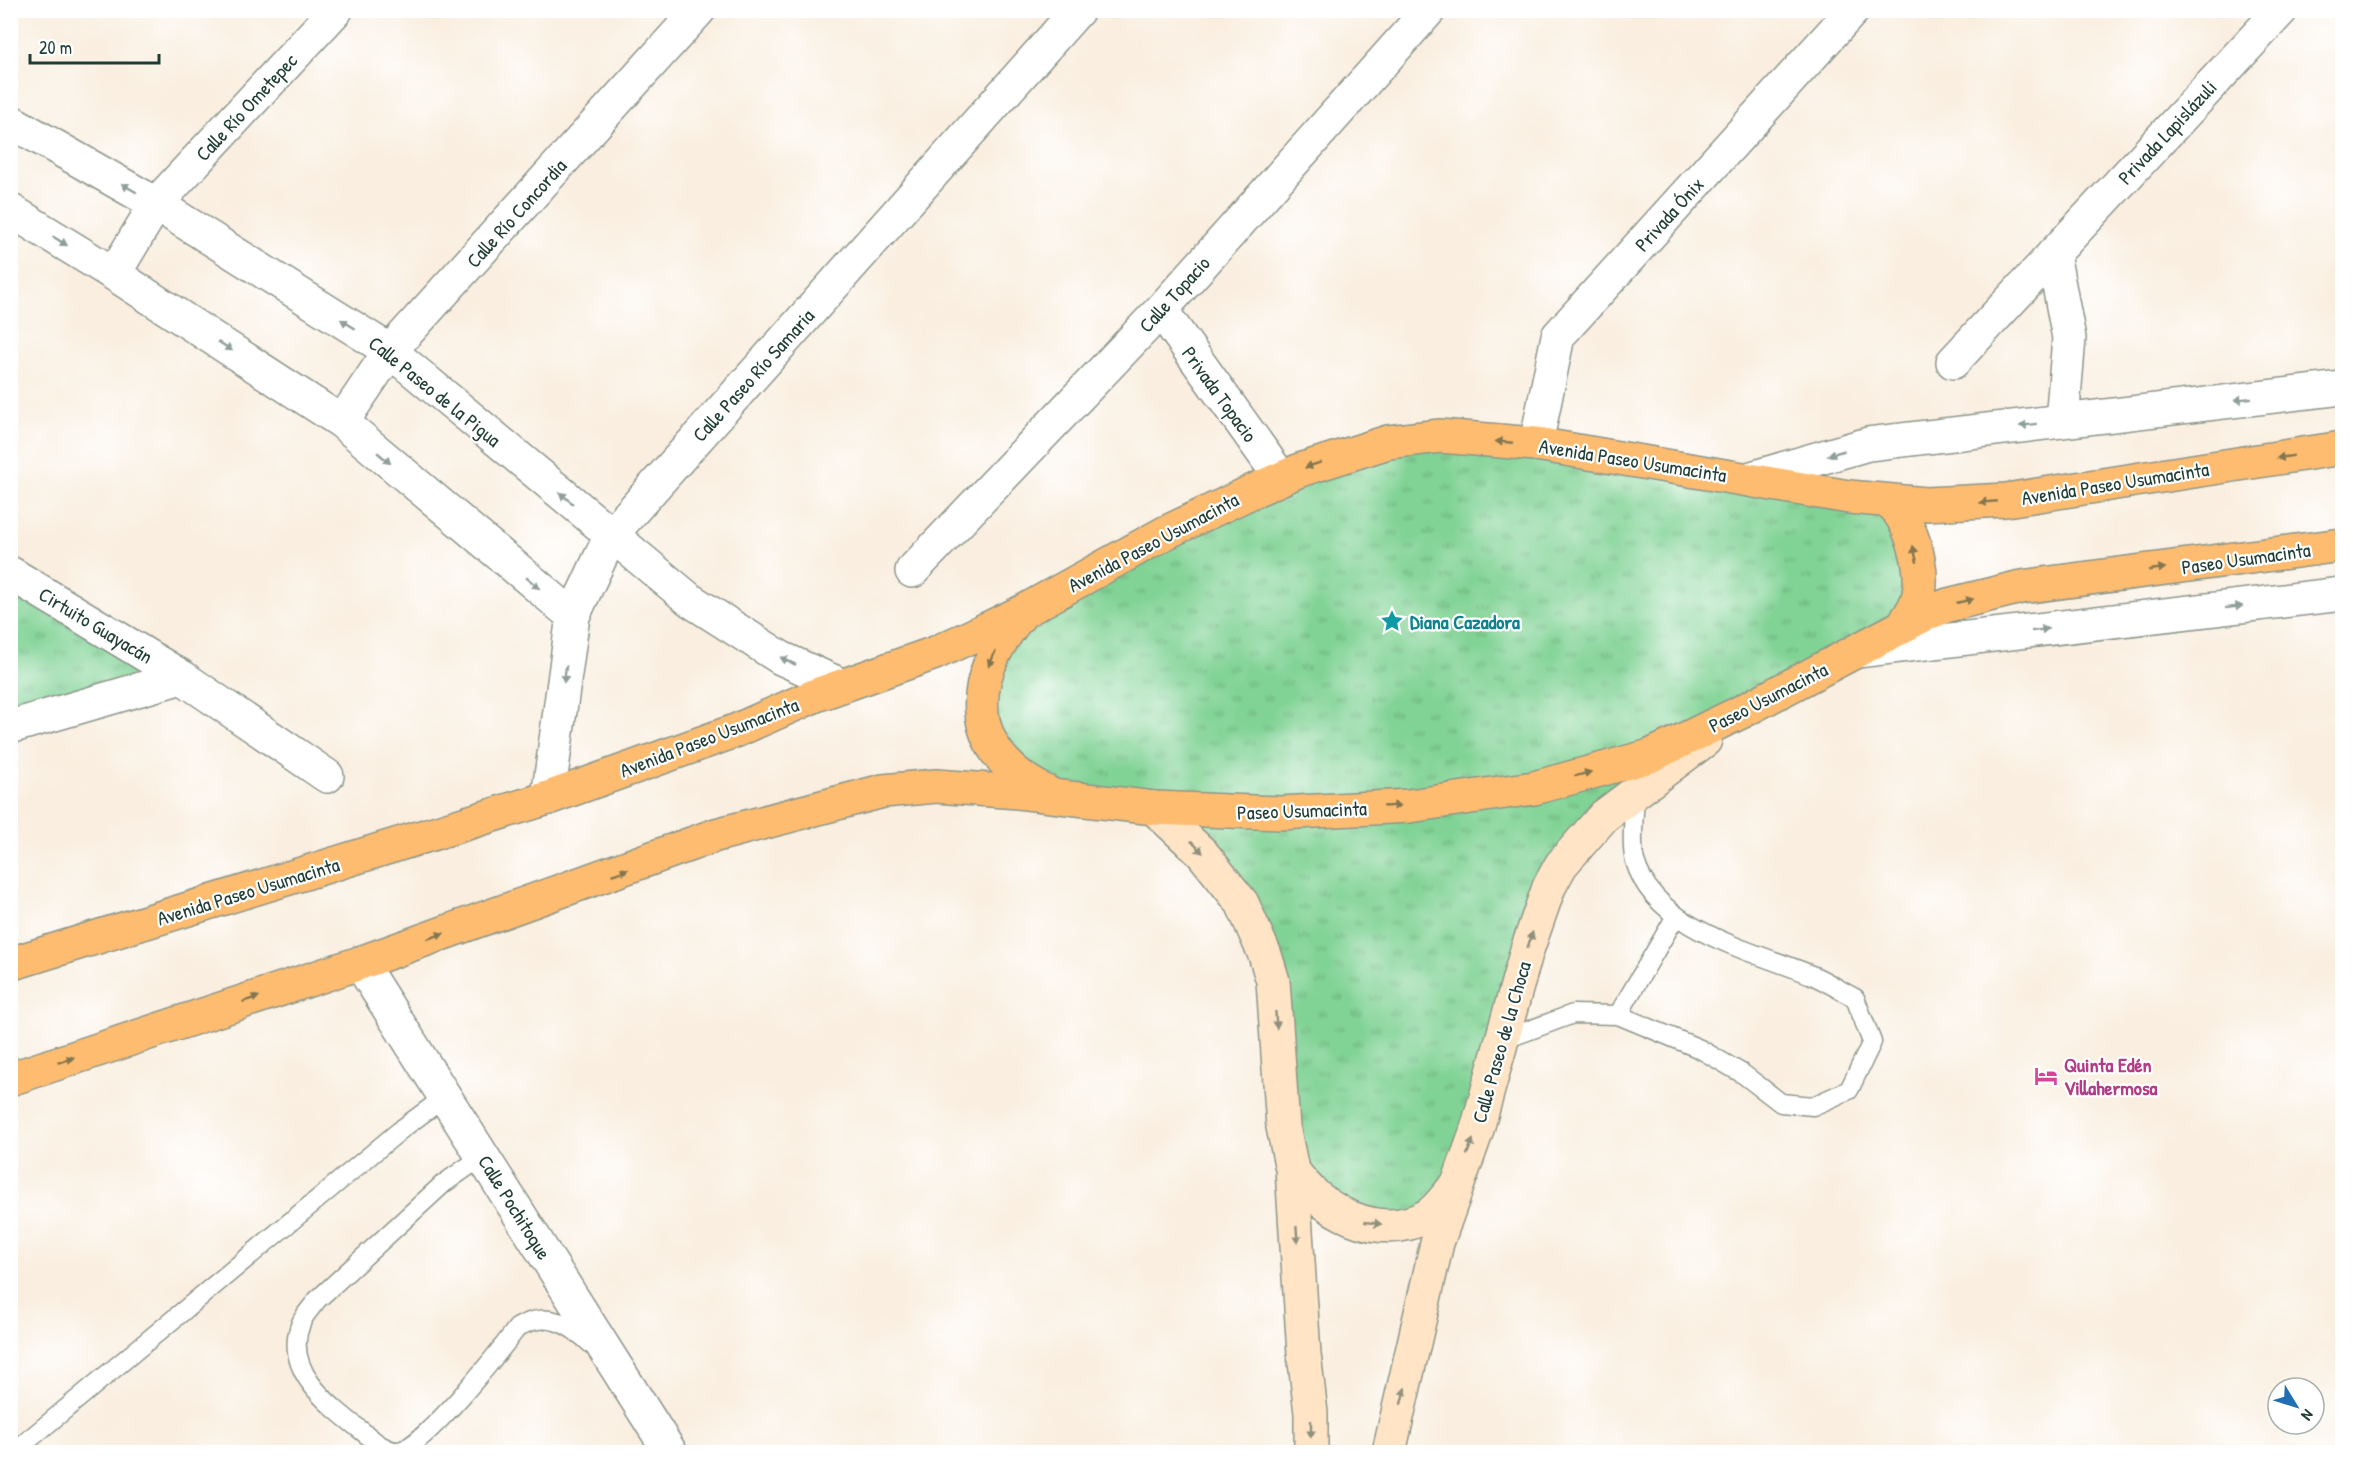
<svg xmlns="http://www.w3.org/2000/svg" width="2353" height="1463" font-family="'Patrick Hand',sans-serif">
<defs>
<pattern id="park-tufts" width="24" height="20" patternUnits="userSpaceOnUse" patternTransform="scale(1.5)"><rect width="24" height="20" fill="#81d395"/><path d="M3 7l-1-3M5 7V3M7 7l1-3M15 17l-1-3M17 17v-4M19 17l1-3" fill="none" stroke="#69ac7a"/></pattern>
</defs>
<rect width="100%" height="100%" fill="#fff"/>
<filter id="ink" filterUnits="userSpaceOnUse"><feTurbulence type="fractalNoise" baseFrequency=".0167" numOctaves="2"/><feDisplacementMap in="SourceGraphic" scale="12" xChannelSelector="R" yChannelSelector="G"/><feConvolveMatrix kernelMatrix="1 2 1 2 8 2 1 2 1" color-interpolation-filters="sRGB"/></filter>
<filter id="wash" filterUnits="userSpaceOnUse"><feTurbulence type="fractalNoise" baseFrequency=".008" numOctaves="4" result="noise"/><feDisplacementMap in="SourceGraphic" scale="24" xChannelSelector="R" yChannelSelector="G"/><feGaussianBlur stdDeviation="1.35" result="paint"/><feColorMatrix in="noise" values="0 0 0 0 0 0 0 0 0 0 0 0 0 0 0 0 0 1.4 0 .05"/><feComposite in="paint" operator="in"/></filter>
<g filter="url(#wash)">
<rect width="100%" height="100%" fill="#f9eedf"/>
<path fill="url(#park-tufts)" stroke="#508864" stroke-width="1.5" d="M1388,442L1890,501L1919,596L1741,712L1573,850L1458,1182L1411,1221L1309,1191L1265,955L1154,808L1059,799L1003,758L984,678L1024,611Z
M11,573L182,677L11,727Z"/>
</g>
<g filter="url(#ink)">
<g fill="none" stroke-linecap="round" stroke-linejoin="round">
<g stroke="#8c968a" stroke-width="21">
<path id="lane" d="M1618,1015L1676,916
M1503,1040L1573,1014L1618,1015L1700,1049L1743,1074L1781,1103L1813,1106L1849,1090L1872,1042L1855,998C1841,991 1828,982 1814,976C1755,951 1655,931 1635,861C1630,844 1635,810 1635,792
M483,1156L443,1184L317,1300C312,1307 304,1315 301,1323C279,1377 344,1415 378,1444C384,1447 391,1452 399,1451C425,1446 499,1352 517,1328C546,1310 569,1323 592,1345
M14,1452L403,1128L445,1097"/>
</g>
<g stroke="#8c968a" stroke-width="36">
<path id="street" d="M10,121L156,204L390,351L690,600L781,658L841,685
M10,210L114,274L342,422L573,616
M2053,254L2069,338L2062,421
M114,274L156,204L336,10
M1161,310L1281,478
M1953,362L2281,10
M342,422L390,351L699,10
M1536,444L1558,336L1853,10
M1748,479L1868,444L2342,388
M912,571L1161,310L1429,10
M10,573L182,677L327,776
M1857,651L2342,594
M10,727L182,677
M548,798L573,616L611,535L1078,10
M360,963L670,1452"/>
</g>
<g stroke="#8c968a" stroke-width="36">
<path id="secondary" d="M1154,808L1202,853L1242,903L1265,955L1273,981L1283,1127L1292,1169L1304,1354L1311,1413V1452
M1292,1169C1319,1210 1378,1243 1427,1216C1438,1209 1445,1198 1453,1189
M1389,1452L1437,1243L1476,1133L1527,950L1549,887L1561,865L1604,816L1705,740"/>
</g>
<g stroke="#8c968a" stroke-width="36">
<path id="primary" d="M1890,501C1911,523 1924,564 1919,594C1917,607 1908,618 1901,628
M1021,614C965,680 964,752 1048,793
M10,964L548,798L735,731L816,695L935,653L972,636L1024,611L1165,533L1255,490L1300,470L1388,442L1440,436L1536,444L1849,497L1926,504L2006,500L2342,448
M10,1079L360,963L716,835L883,791L936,786L1018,792L1154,808L1280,813L1409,806L1534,788L1650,756L1741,712L1926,614L1948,605L2021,587L2342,545"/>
</g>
<use href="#lane" stroke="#fff" stroke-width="18"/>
<use href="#street" stroke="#fff" stroke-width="33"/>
<use href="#secondary" stroke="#ffe4c6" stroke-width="33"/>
<use href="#primary" stroke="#febc70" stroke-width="33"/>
</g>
<defs><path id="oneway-solid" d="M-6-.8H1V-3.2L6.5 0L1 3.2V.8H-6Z" transform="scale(1.5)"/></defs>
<g fill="#8f9e9a">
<use href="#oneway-solid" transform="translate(129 188) rotate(-150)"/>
<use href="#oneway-solid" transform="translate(60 241) rotate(32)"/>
<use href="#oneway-solid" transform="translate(348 324) rotate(-148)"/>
<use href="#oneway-solid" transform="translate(225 346) rotate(33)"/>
<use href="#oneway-solid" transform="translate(2243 399) rotate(173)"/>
<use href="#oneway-solid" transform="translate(2028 425) rotate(173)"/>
<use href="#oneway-solid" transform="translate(1836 453) rotate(164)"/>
<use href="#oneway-solid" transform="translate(384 458) rotate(40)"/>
<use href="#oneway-solid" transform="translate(566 498) rotate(-140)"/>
<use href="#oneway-solid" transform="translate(533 583) rotate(40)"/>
<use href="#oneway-solid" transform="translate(2234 607) rotate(-7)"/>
<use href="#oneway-solid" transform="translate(2040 630) rotate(-7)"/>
<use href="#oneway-solid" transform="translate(788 661) rotate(-154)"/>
<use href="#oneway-solid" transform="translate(565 674) rotate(98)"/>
</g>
<g fill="#83764f">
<use href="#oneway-solid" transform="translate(1504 442) rotate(-175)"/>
<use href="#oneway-solid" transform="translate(2285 457) rotate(171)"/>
<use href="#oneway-solid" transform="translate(1313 465) rotate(161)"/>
<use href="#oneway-solid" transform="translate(1988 502) rotate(175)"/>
<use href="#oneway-solid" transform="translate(1915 554) rotate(-104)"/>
<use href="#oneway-solid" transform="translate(2157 569) rotate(-8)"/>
<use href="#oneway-solid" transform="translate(1965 601) rotate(-13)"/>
<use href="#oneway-solid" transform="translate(992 659) rotate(114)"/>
<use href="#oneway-solid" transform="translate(1583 774) rotate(-15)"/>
<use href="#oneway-solid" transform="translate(1392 806) rotate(-3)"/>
<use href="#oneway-solid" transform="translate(620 872) rotate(-19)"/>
<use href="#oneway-solid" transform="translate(436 936) rotate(-19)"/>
<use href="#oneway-solid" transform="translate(251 999) rotate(-18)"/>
<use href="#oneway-solid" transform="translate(66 1060) rotate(-19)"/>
</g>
<g fill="#8f907d">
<use href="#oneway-solid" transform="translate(1197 847) rotate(46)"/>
<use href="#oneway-solid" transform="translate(1530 940) rotate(-72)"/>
<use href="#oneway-solid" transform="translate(1276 1020) rotate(86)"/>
<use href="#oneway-solid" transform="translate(1470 1147) rotate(-69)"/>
<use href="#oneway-solid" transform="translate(1373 1223) rotate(7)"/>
<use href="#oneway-solid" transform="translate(1297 1235) rotate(86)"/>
<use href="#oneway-solid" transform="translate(1403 1396) rotate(-76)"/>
<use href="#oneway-solid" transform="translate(1311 1429) rotate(90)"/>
</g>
</g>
<defs>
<g id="sight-bare" transform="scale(1.8)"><path d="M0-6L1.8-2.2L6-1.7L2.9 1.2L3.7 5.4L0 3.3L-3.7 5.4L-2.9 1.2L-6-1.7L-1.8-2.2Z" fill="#0f9aa8" stroke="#fff" stroke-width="2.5" paint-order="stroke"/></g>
<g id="hotel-bare" transform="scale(1.8)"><path d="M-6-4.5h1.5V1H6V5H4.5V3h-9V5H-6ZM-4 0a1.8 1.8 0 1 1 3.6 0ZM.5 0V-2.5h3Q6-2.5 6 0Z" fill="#d1479c" stroke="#fff" stroke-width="2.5" paint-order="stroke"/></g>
</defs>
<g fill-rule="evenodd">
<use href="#sight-bare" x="1392" y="621"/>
<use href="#hotel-bare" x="2046" y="1076"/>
</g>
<g text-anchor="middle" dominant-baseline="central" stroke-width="4.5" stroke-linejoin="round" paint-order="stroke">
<g font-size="20" fill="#1f3d34" stroke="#fff">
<text transform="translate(246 107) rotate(-47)">Calle Río Ometepec</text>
<text transform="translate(2167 132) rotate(-47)">Privada Lapislázuli</text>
<text transform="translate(516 213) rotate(-48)">Calle Río Concordia</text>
<text transform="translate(1669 214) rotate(-48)">Privada Ónix</text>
<text transform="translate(1174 294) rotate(-48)">Calle Topacio</text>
<text transform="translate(753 375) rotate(-48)">Calle Paseo Río Samaria</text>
<text transform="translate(435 391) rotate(39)">Calle Paseo de la Pigua</text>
<text transform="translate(1220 394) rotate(54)">Privada Topacio</text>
<text transform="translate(1633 460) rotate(9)">Avenida Paseo Usumacinta</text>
<text transform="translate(2115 483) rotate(-9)">Avenida Paseo Usumacinta</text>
<text transform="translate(1153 542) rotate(-28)">Avenida Paseo Usumacinta</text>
<text transform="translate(2246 558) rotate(-8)">Paseo Usumacinta</text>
<text transform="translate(96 625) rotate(31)">Cirtuito Guayacán</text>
<text transform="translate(1768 697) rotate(-27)">Paseo Usumacinta</text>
<text transform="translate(709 737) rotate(-21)">Avenida Paseo Usumacinta</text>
<text transform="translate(1302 810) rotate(-2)">Paseo Usumacinta</text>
<text transform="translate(248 891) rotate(-17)">Avenida Paseo Usumacinta</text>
<text transform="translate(1501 1042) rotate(-74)">Calle Paseo de la Choca</text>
<text transform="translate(515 1207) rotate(58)">Calle Pochitoque</text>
</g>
<g font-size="20" font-weight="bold" fill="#0d838f" stroke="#fff" text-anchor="start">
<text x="1410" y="621">Diana Cazadora</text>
</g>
<g font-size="20" font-weight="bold" fill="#b23c85" stroke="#fff" text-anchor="start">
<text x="2064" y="1064">Quinta Edén<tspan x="2064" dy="23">Villahermosa</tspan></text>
</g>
</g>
<rect width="2353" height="1463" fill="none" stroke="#fff" stroke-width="36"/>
<g transform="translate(2296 1406) rotate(128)"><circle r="28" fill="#ffffff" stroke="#a5b1ae" stroke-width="1.5"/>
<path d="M0-4.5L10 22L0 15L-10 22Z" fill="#1f6fb2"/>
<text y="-9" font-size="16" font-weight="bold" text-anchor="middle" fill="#1f3d34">N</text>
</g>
<path d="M30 54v9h129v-9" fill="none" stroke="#1f3d34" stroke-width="3"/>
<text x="39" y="54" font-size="18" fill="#1f3d34" stroke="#ffffff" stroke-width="4.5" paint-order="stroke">20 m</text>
</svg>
